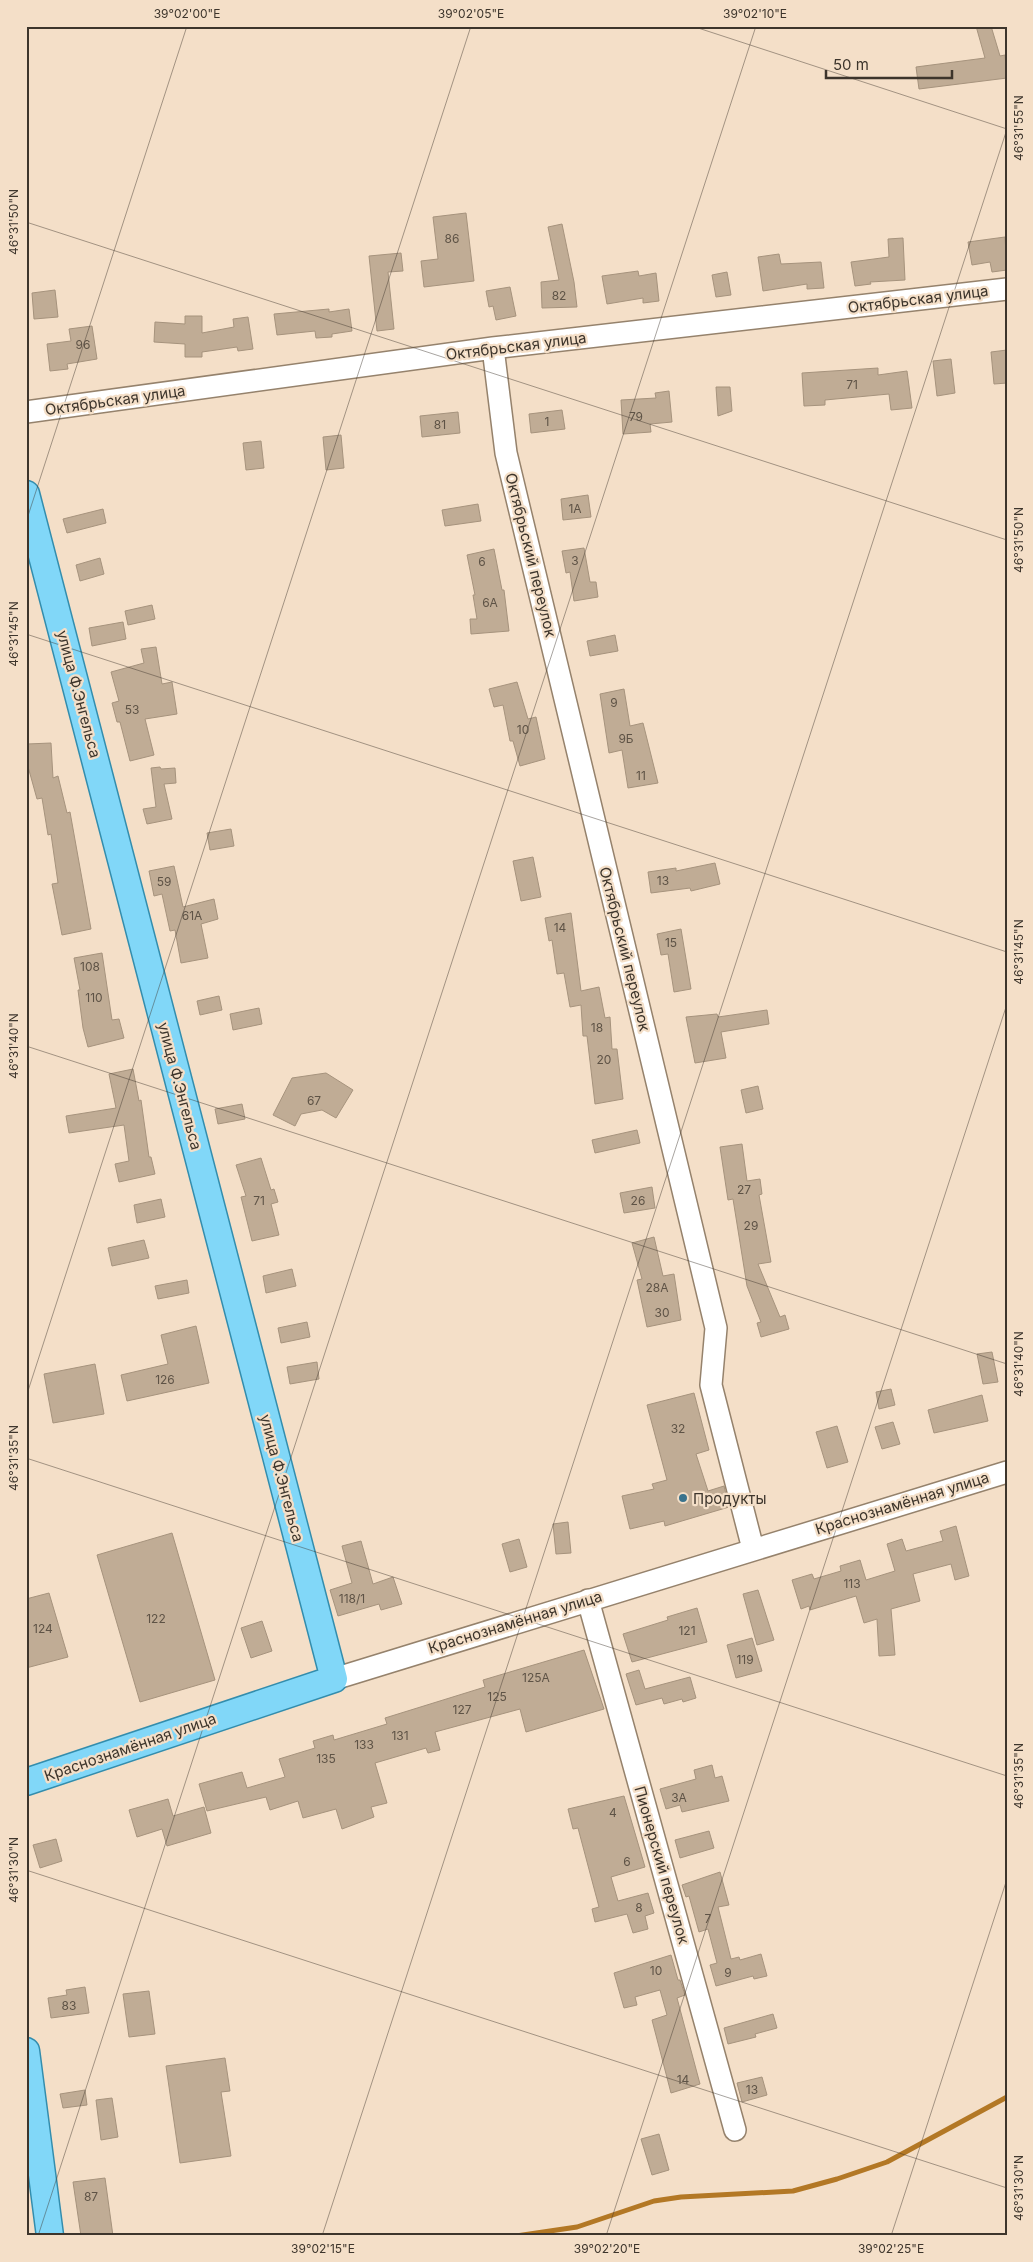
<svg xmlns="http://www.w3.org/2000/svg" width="1033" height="2262" font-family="Inter,sans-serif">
<rect width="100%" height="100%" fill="#f4dfc8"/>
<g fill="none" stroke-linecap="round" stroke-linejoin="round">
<path stroke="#b37825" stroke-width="5" d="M516,2236L577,2227L654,2201L681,2197L793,2191L837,2179L887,2162L1007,2097"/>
</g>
<path fill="#c0ac95" stroke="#a6937d" d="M976,26H991L1000,56L1005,55L1007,78L919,89L916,67L985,58Z
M466,213L474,281L424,287L421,261L438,259L433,217Z
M562,224L574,282L577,307L542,308L541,282L559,280L548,227Z
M1005,237L1007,270L992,272L990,262L972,265L968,242Z
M903,238L905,280L870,282L871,284L855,286L851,262L889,257L888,239Z
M401,253L403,271L388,272L394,329L377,331L369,256Z
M779,254L781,264L821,262L824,288L807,289V284L763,291L758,257Z
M638,271L639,276L656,273L659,301L643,303V298L607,304L602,276Z
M727,272L731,295L716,297L712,275Z
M510,287L516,316L496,320L493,306L489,307L486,291Z
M55,290L58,317L34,319L32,293Z
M329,309V312L349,309L352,331L332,334V337L316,338L315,331L277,335L274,314Z
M185,316H202V333L234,327L233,319L248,317L253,349L238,351L237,347L202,352V357H185V344L154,342L155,322L185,324Z
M92,326L97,359L67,364L68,369L50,371L47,344L71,341L69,329Z
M1007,350V383L994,384L991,352Z
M951,359L955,393L937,396L933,361Z
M878,368V375L907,371L912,408L891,410L889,394L825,400V405L804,406L802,373Z
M716,387H730L732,411L718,416Z
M669,391L672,422L650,424L651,432L623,434L621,400L656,398L655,393Z
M562,410L565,429L531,433L529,414Z
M458,412L460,433L422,437L420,416Z
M341,435L344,468L326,470L323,437Z
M261,441L264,468L246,470L243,443Z
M588,495L591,517L563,520L561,499Z
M478,504L481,521L445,526L442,510Z
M103,509L106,523L67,533L63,519Z
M584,548L590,582H596L598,597L574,601L570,572L566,573L562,551Z
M494,549L502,590H504L509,631L471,634L470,619H477L473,595H475L467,555Z
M100,558L104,574L80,581L76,565Z
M152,605L155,619L128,625L125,611Z
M123,622L126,639L92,646L89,628Z
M615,635L618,651L590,656L587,641Z
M156,647L162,684L172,682L177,714L145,719L154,755L130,761L120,722H117L112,703L119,701L111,672L144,663L141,649Z
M517,682L528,719L536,717L545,759L520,766L513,741H510L503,705L494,707L489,689Z
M624,689L630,726L643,723L658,783L628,788L622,750L609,753L600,694Z
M51,743L53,778L58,776L67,813L70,812L91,929L62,935L52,884L58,883L51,834L48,835L42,798L37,799L27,763V744Z
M160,767L161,769L175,768L176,783L164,784L172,819L147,824L143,809L156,807L151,768Z
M231,829L234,846L210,850L207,833Z
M533,857L541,897L521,901L513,861Z
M715,863L720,884L691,891L690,888L651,893L648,872L676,868V871Z
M174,866L183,907L214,899L218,919L201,924L208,958L181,963L175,930L170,931L162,894L154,896L149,871Z
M571,913L581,991L599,987L605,1018L610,1017L612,1049H617L623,1099L595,1104L587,1036H583L581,1005L570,1007L564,973L557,974L552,940L549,941L545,918Z
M681,929L691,989L674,992L668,954L661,955L657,934Z
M102,953L112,1020L119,1019L124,1038L88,1047L83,1028L78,990H80L74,958Z
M219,996L222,1010L200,1015L197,1001Z
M259,1008L262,1024L233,1030L230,1014Z
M767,1010L769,1024L721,1032L726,1058L695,1063L686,1017L717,1014L718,1017Z
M133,1069L139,1101L141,1100L149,1157H151L155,1174L119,1182L115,1164L129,1161L124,1125L69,1133L66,1116L116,1108L109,1074Z
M326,1073L353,1090L336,1118L322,1110L301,1114L295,1126L273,1115L292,1078Z
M758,1086L763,1109L746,1113L741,1090Z
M242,1104L245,1119L218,1124L215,1109Z
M637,1130L640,1143L595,1153L592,1140Z
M742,1144L747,1181L760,1179L762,1194L759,1195L771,1262L758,1264L780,1317L785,1315L789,1329L761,1337L757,1323L761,1322L747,1286L733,1199L728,1200L720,1147Z
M261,1158L271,1190L274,1189L278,1202L271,1204L279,1235L252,1241L241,1197L246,1196L236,1165Z
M652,1187L655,1208L624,1213L620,1193Z
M161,1199L165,1217L137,1223L134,1205Z
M654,1237L663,1276L674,1274L681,1320L647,1327L637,1280L642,1279L632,1243Z
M144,1240L149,1258L112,1266L108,1248Z
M292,1269L296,1286L266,1293L263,1276Z
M187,1280L189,1293L158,1299L155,1286Z
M307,1322L310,1337L281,1343L278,1328Z
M196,1326L209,1383L127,1401L121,1375L168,1364L161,1335Z
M992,1352L998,1382L983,1384L977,1354Z
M317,1362L319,1379L290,1384L287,1367Z
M95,1364L104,1414L53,1423L44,1374Z
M891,1389L895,1405L879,1409L876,1392Z
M694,1393L709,1450L696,1454L708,1491L724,1486L729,1507L665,1526L664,1521L630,1529L622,1496L654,1489L652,1484L667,1480L647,1405Z
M982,1395L988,1421L934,1433L928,1410Z
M893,1422L900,1444L882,1449L875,1427Z
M837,1426L848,1462L827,1468L816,1432Z
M568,1522L571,1553L556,1554L553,1524Z
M956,1526L969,1576L955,1580L951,1564L913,1574L920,1601L891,1609L895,1655L879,1656L877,1619L864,1623L856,1596L810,1610L809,1606L801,1609L792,1580L812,1574L814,1579L841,1571L840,1566L860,1560L866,1580L895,1571L887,1544L902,1539L906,1551L943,1541L940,1531Z
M172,1533L215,1680L140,1702L97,1555Z
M519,1539L527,1567L510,1572L502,1544Z
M361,1541L373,1584L393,1577L402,1604L381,1610L379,1604L338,1616L330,1590L352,1583L342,1546Z
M758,1590L774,1640L757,1645L743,1594Z
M49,1593L68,1657L26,1668V1599Z
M697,1608L707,1642L632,1662L623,1634L668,1620L667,1617Z
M262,1621L272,1651L251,1658L241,1628Z
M752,1638L762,1671L736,1678L727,1645Z
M584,1650L604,1709L526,1732L520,1709L435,1732L440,1750L428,1753L426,1748L375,1763L387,1803L371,1807L374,1817L342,1829L336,1809L303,1818L298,1801L270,1810L266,1797L207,1811L199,1784L242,1772L247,1788L285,1777L279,1759L315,1748L313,1741L333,1735L334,1740L387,1724L385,1718L485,1687L483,1680Z
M639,1670L645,1689L690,1677L696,1698L683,1702L682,1699L664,1704L662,1698L636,1705L626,1674Z
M712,1765L715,1778L722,1776L729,1801L682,1812L680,1805L666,1809L660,1789L696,1779L694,1770Z
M624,1796L645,1867L611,1877L618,1901L648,1893L654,1913L645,1916L648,1929L633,1933L627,1914L595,1922L592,1909L599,1907L578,1828L573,1829L568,1809Z
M168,1799L173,1816L204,1807L211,1833L167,1846L162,1829L137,1837L129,1810Z
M709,1831L714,1848L680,1858L675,1840Z
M56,1839L62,1861L40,1868L33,1845Z
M720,1872L729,1905L718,1907L731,1959L739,1957L740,1960L761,1954L767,1976L754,1979L753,1976L716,1986L710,1965L717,1963L708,1929L699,1932L689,1896L686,1897L682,1885Z
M671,1955L678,1980H680L685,1995L677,1998L700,2084L671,2093L652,2020L667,2015L660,1990L635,1997L637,2005L624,2008L614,1973Z
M85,1987L89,2013L51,2018L48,1998L67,1995L66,1990Z
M149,1991L155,2034L129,2037L123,1994Z
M773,2014L777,2028L755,2034L756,2037L728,2044L724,2028Z
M225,2058L230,2091L221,2092L231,2156L180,2163L166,2066Z
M762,2077L767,2095L742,2102L737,2083Z
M85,2090L87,2105L63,2108L60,2094Z
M112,2098L118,2137L101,2140L96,2100Z
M659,2134L669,2170L652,2175L641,2139Z
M105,2178L113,2236H81L73,2182Z"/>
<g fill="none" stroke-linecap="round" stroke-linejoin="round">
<g stroke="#95826c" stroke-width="24">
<path id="minor" d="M493,348L506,453L716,1328L711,1385L753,1549
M26,412L493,348L1007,289
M588,1600L735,2130
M334,1679L1007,1472"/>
</g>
<g stroke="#338dad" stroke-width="29">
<path id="major" d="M26,494L334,1679L26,1782
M26,2051L50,2236"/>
</g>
<use href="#minor" stroke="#fff" stroke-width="21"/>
<use href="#major" stroke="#81d7f8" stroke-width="26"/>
</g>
<path fill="none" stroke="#3d352c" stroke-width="1" stroke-opacity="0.45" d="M692,26L1007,129M26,222L1007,540M26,522L187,26M26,634L1007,952M26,1046L1007,1364M26,1397L471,26M26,1458L1007,1776M26,1870L1007,2188M38,2236L756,26M322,2236L1007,129M606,2236L1007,1004M891,2236L1007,1879"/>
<circle fill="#3a738d" stroke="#f4dfc8" stroke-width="2" cx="683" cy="1498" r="5"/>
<g text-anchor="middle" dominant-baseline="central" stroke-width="4.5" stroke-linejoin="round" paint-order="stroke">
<g font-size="12" fill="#5e5346">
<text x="452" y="238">86</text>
<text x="559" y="295">82</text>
<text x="83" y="344">96</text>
<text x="852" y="384">71</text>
<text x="636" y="416">79</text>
<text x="547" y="421">1</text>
<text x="440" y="424">81</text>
<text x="575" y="508">1А</text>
<text x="575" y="560">3</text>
<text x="482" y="561">6</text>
<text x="490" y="602">6А</text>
<text x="614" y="702">9</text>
<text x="132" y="709">53</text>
<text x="523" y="729">10</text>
<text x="626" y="738">9Б</text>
<text x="641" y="775">11</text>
<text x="663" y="880">13</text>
<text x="164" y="881">59</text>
<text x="192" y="915">61А</text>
<text x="560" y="927">14</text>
<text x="671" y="942">15</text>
<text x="90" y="966">108</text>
<text x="94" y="997">110</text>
<text x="597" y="1027">18</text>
<text x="604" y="1059">20</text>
<text x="314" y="1100">67</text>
<text x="744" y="1189">27</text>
<text x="259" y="1200">71</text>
<text x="638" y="1200">26</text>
<text x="751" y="1225">29</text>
<text x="657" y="1287">28А</text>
<text x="662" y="1312">30</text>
<text x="165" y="1379">126</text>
<text x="678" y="1428">32</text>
<text x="852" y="1583">113</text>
<text x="352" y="1598">118/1</text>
<text x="156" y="1618">122</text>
<text x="43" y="1628">124</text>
<text x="687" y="1630">121</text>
<text x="745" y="1659">119</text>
<text x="536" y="1677">125А</text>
<text x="497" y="1696">125</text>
<text x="462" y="1709">127</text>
<text x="400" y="1735">131</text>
<text x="364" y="1744">133</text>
<text x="326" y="1758">135</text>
<text x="679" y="1797">3А</text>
<text x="613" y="1812">4</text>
<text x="627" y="1861">6</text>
<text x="639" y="1907">8</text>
<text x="708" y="1918">7</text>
<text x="656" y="1970">10</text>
<text x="728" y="1972">9</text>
<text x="69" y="2005">83</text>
<text x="683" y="2079">14</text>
<text x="752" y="2089">13</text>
<text x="91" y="2196">87</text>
</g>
<g font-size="15" fill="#3d352c" stroke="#f4dfc8">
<text transform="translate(918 299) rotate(-7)">Октябрьская улица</text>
<text transform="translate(516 346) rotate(-7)">Октябрьская улица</text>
<text transform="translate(115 400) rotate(-8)">Октябрьская улица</text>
<text transform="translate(531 555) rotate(76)">Октябрьский переулок</text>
<text transform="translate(79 694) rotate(75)">улица Ф.Энгельса</text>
<text transform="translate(625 949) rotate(76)">Октябрьский переулок</text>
<text transform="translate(180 1086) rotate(75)">улица Ф.Энгельса</text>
<text transform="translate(282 1478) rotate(75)">улица Ф.Энгельса</text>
<text transform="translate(902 1503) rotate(-17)">Краснознамённая улица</text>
<text transform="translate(515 1622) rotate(-17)">Краснознамённая улица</text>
<text transform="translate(130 1747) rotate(-19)">Краснознамённая улица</text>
<text transform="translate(662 1865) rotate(74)">Пионерский переулок</text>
</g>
<g font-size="15" fill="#3d352c" stroke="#f4dfc8" text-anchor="start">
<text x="693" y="1498">Продукты</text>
</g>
</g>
<rect width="1033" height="2262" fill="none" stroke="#f4dfc8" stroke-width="55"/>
<path d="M826 70v8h126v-8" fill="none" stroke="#3d352c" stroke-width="2.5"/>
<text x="833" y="70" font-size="15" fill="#3d352c" stroke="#f4dfc8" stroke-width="4" paint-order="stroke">50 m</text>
<rect x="28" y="28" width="978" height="2206" fill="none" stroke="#3d352c" stroke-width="2"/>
<g font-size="12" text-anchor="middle" fill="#3d352c">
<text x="187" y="18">39°02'00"E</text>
<text x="471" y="18">39°02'05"E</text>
<text x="755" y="18">39°02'10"E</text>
<text transform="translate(1019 128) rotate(-90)" y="4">46°31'55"N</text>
<text transform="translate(14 222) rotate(-90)" y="4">46°31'50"N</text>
<text transform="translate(1019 540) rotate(-90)" y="4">46°31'50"N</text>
<text transform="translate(14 634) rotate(-90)" y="4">46°31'45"N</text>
<text transform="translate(1019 952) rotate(-90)" y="4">46°31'45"N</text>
<text transform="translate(14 1046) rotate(-90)" y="4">46°31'40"N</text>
<text transform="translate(1019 1364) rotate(-90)" y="4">46°31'40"N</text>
<text transform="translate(14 1458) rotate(-90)" y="4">46°31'35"N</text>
<text transform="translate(1019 1776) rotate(-90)" y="4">46°31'35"N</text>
<text transform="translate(14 1870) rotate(-90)" y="4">46°31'30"N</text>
<text transform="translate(1019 2188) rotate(-90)" y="4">46°31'30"N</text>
<text x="323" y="2253">39°02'15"E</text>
<text x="607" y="2253">39°02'20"E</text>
<text x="891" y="2253">39°02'25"E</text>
</g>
</svg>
